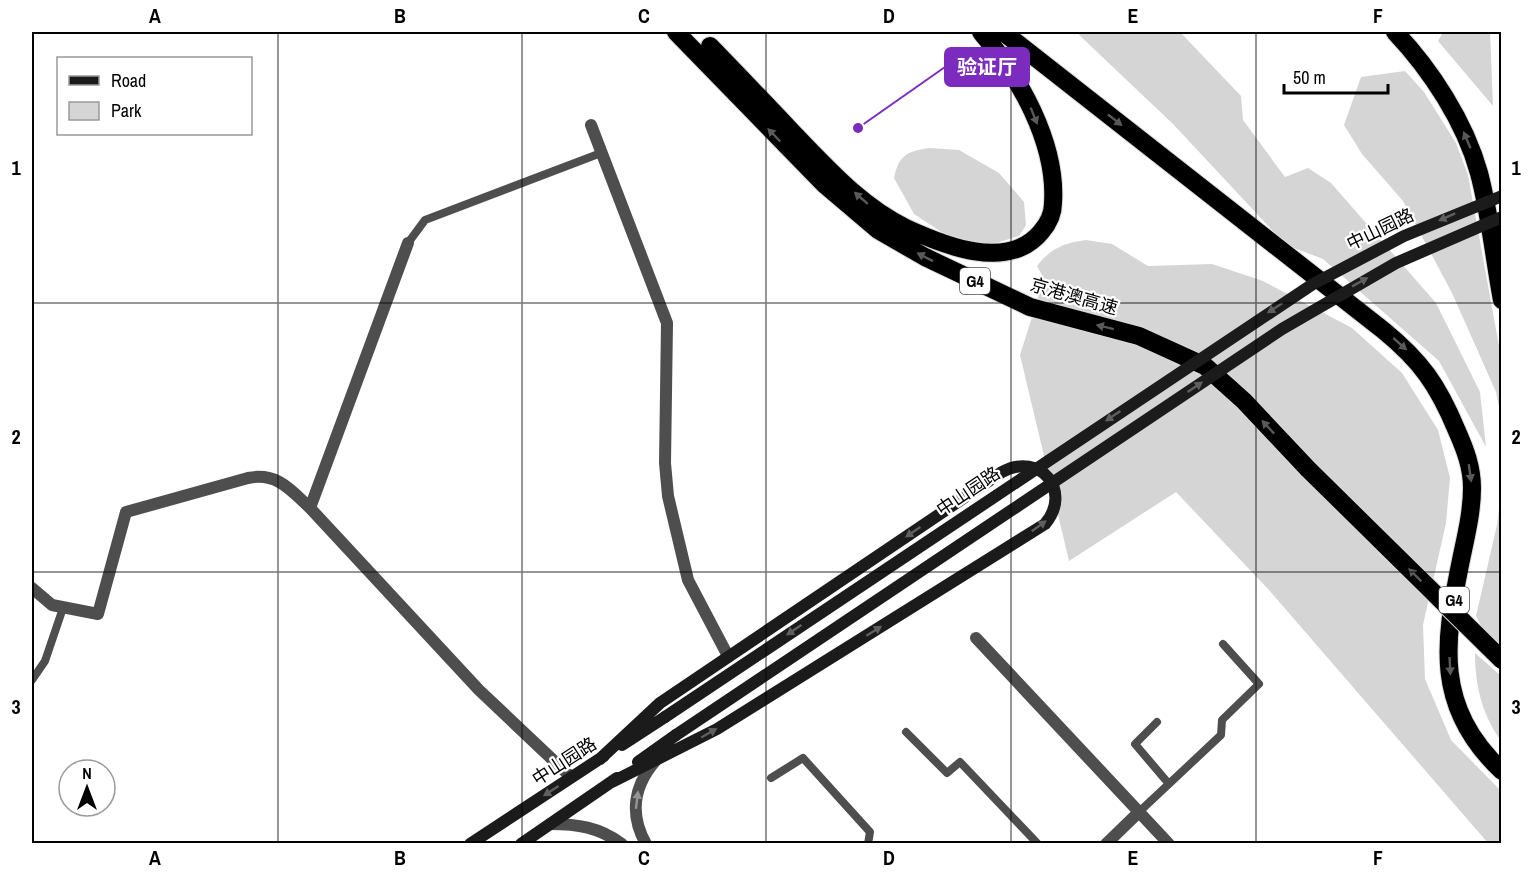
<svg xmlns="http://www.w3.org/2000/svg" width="1533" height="875" font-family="'Archivo Narrow','Noto Sans SC',sans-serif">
<rect width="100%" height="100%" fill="#fff"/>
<path fill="#d5d5d5" d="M1076,32H1180L1241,96L1243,120L1285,177L1308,168L1331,183L1436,303L1480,392L1486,447L1439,361L1323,259L1286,245L1173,124Z
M1443,32H1490L1493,106L1438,41Z
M1405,71L1424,92L1456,143L1468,175L1501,357V418L1496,392L1452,293L1403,201L1362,154L1344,125L1361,77Z
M930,148L959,150L999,173L1024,202L1026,225L1019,236L990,245L952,239L914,214L894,178C899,155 907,151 930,148Z
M1086,240L1112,244L1148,266L1212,264L1263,281L1352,328L1402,373L1438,430L1450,478L1446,523L1423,625L1425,679L1451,740L1501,791V843H1488L1268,589L1176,492L1069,561L1020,355L1044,279L1037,266C1051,248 1064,243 1086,240Z
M1501,493V648L1483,630L1476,616L1497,525Z
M1475,653L1501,676V741C1482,714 1475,686 1475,653Z"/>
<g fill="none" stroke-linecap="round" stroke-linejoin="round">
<g stroke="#dbdbdb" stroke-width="20">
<path id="highway" d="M676,32L825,185L878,230L925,257L1030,307L1139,336L1205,366L1244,401L1308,469
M1003,32L1383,330C1421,361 1438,385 1457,431C1465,449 1472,467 1472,488C1472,512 1466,536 1461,560C1444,643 1434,707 1502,771
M1395,32C1431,70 1465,122 1479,173C1490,214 1494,258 1502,300
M710,46C739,76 767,105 795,135C828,169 862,207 906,228C943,245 1008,272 1041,232C1048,224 1053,214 1053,203C1057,143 1019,76 981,32"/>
</g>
<path stroke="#4e4e4e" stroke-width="8" d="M408,243L425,220L601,153
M32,680L45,661L63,608
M1157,722L1135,744L1169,784
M906,732L947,773L960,762L1038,844
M771,778L803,758L870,832L868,844
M1139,812L1221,735L1222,720L1259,684L1223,644"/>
<path stroke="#4e4e4e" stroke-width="12" d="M591,125L667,323L665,463L668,496L688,580L728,656
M408,243L310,508L479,690L571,777
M32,588L52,605L98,614L126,512L248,478C277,472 291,490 310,508
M976,638L1169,844
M550,824C577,824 599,827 622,844
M646,844C629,814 634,785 656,760
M1106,844L1139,812"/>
<path stroke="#1b1b1b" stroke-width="12" d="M622,745L665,717
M600,759L660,703L1002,472C1040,451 1073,491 1045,524L717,729L612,782
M638,762L676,735
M470,844L604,756
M521,844L617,778"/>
<use href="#highway" stroke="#000" stroke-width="18"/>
<g stroke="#dbdbdb" stroke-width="20" stroke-linecap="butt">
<path id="highway-bridge" d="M1308,469L1502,660"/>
</g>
<path stroke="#1b1b1b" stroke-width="12" d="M665,717L1313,284L1404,236L1502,196
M676,735L1282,329L1396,263L1502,217"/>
<use href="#highway-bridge" stroke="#000" stroke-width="18"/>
</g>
<defs><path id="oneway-solid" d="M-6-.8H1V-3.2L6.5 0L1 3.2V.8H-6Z" transform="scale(1.5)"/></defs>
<g fill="#595959">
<use href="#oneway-solid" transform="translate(1034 116) rotate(68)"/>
<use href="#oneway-solid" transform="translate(1115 120) rotate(38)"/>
<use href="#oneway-solid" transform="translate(774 135) rotate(-134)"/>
<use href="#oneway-solid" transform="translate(1467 140) rotate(-113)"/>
<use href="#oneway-solid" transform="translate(861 198) rotate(-139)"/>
<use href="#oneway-solid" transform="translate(925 257) rotate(-153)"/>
<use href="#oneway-solid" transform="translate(1105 327) rotate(-166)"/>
<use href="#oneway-solid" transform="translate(1400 344) rotate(42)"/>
<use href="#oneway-solid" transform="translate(1268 427) rotate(-133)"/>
<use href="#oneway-solid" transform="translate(1470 473) rotate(82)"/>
<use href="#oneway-solid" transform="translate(1415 575) rotate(-135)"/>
<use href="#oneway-solid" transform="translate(1450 666) rotate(87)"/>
</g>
<g fill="#5f5f5f">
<use href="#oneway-solid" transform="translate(1447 217) rotate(156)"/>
<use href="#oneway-solid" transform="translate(1360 282) rotate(-29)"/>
<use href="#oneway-solid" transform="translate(1275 308) rotate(147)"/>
<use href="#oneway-solid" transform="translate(1195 387) rotate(-34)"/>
<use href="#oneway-solid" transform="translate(1113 416) rotate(146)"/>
<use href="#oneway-solid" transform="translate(1039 526) rotate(-36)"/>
<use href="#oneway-solid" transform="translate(913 532) rotate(146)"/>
<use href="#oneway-solid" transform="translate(794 630) rotate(146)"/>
<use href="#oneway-solid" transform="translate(874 631) rotate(-32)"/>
<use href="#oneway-solid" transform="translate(709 733) rotate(-30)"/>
<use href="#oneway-solid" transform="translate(551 791) rotate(147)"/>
</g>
<use fill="#959595" href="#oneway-solid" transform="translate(637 800) rotate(-83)"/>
<path fill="none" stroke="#000" stroke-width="1.5" stroke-opacity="0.55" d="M278,32V844M522,32V844M766,32V844M1011,32V844M1256,32V844M32,303H1502M32,572H1502"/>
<g text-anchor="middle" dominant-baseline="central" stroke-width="4.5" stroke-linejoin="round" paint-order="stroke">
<g fill="#fff" stroke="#4c4c4c" stroke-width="1.5">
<rect x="960" y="268" width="30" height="26" rx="4.5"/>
<rect x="1439" y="587" width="30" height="26" rx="4.5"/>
</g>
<g font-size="16" font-weight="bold" fill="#000">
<text x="975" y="281">G4</text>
<text x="1454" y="600">G4</text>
</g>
<g font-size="18" fill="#000" stroke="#fff">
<text transform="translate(1380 229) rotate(-26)">中山园路</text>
<text transform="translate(1074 296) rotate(16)">京港澳高速</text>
<text transform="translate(968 491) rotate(-34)">中山园路</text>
<text transform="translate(564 761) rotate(-33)">中山园路</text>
</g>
</g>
<path fill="none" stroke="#7b2cbf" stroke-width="2" d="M858 128L945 67"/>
<circle fill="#7b2cbf" stroke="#fff" stroke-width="2" cx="858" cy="128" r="6"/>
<rect fill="#7b2cbf" stroke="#7b2cbf" stroke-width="2" x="945" y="48" width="84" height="38" rx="6"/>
<g font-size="20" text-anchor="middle" font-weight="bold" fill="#fff">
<text x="987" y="74">验证厅</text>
</g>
<rect width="1533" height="875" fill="none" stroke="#ffffff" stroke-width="66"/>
<rect x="57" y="57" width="195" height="78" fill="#ffffff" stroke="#999999" stroke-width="1.5"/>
<rect x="69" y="76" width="30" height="9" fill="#1b1b1b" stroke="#999999" stroke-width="1.5"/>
<text x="111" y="87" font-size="18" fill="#000000">Road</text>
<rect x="69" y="102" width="30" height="18" fill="#d5d5d5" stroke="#999999" stroke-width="1.5"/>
<text x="111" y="117" font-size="18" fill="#000000">Park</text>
<g transform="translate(87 788)"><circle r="28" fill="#ffffff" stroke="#999999" stroke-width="1.5"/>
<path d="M0-4.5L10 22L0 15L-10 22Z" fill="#000000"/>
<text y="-9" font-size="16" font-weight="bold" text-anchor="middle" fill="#000000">N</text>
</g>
<path d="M1284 84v9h104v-9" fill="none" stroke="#000000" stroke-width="3"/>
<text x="1293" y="84" font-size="18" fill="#000000" stroke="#ffffff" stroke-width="4.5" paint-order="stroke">50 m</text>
<rect x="33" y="33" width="1467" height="809" fill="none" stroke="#000" stroke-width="2"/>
<g font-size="20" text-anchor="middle" font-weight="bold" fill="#000">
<text x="155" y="23">A</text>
<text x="400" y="23">B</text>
<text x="644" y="23">C</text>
<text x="889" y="23">D</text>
<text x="1133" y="23">E</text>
<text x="1378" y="23">F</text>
<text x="16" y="175">1</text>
<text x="1516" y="175">1</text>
<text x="16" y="444">2</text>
<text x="1516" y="444">2</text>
<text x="16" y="714">3</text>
<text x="1516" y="714">3</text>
<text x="155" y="865">A</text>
<text x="400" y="865">B</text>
<text x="644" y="865">C</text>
<text x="889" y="865">D</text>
<text x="1133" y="865">E</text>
<text x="1378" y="865">F</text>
</g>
</svg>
